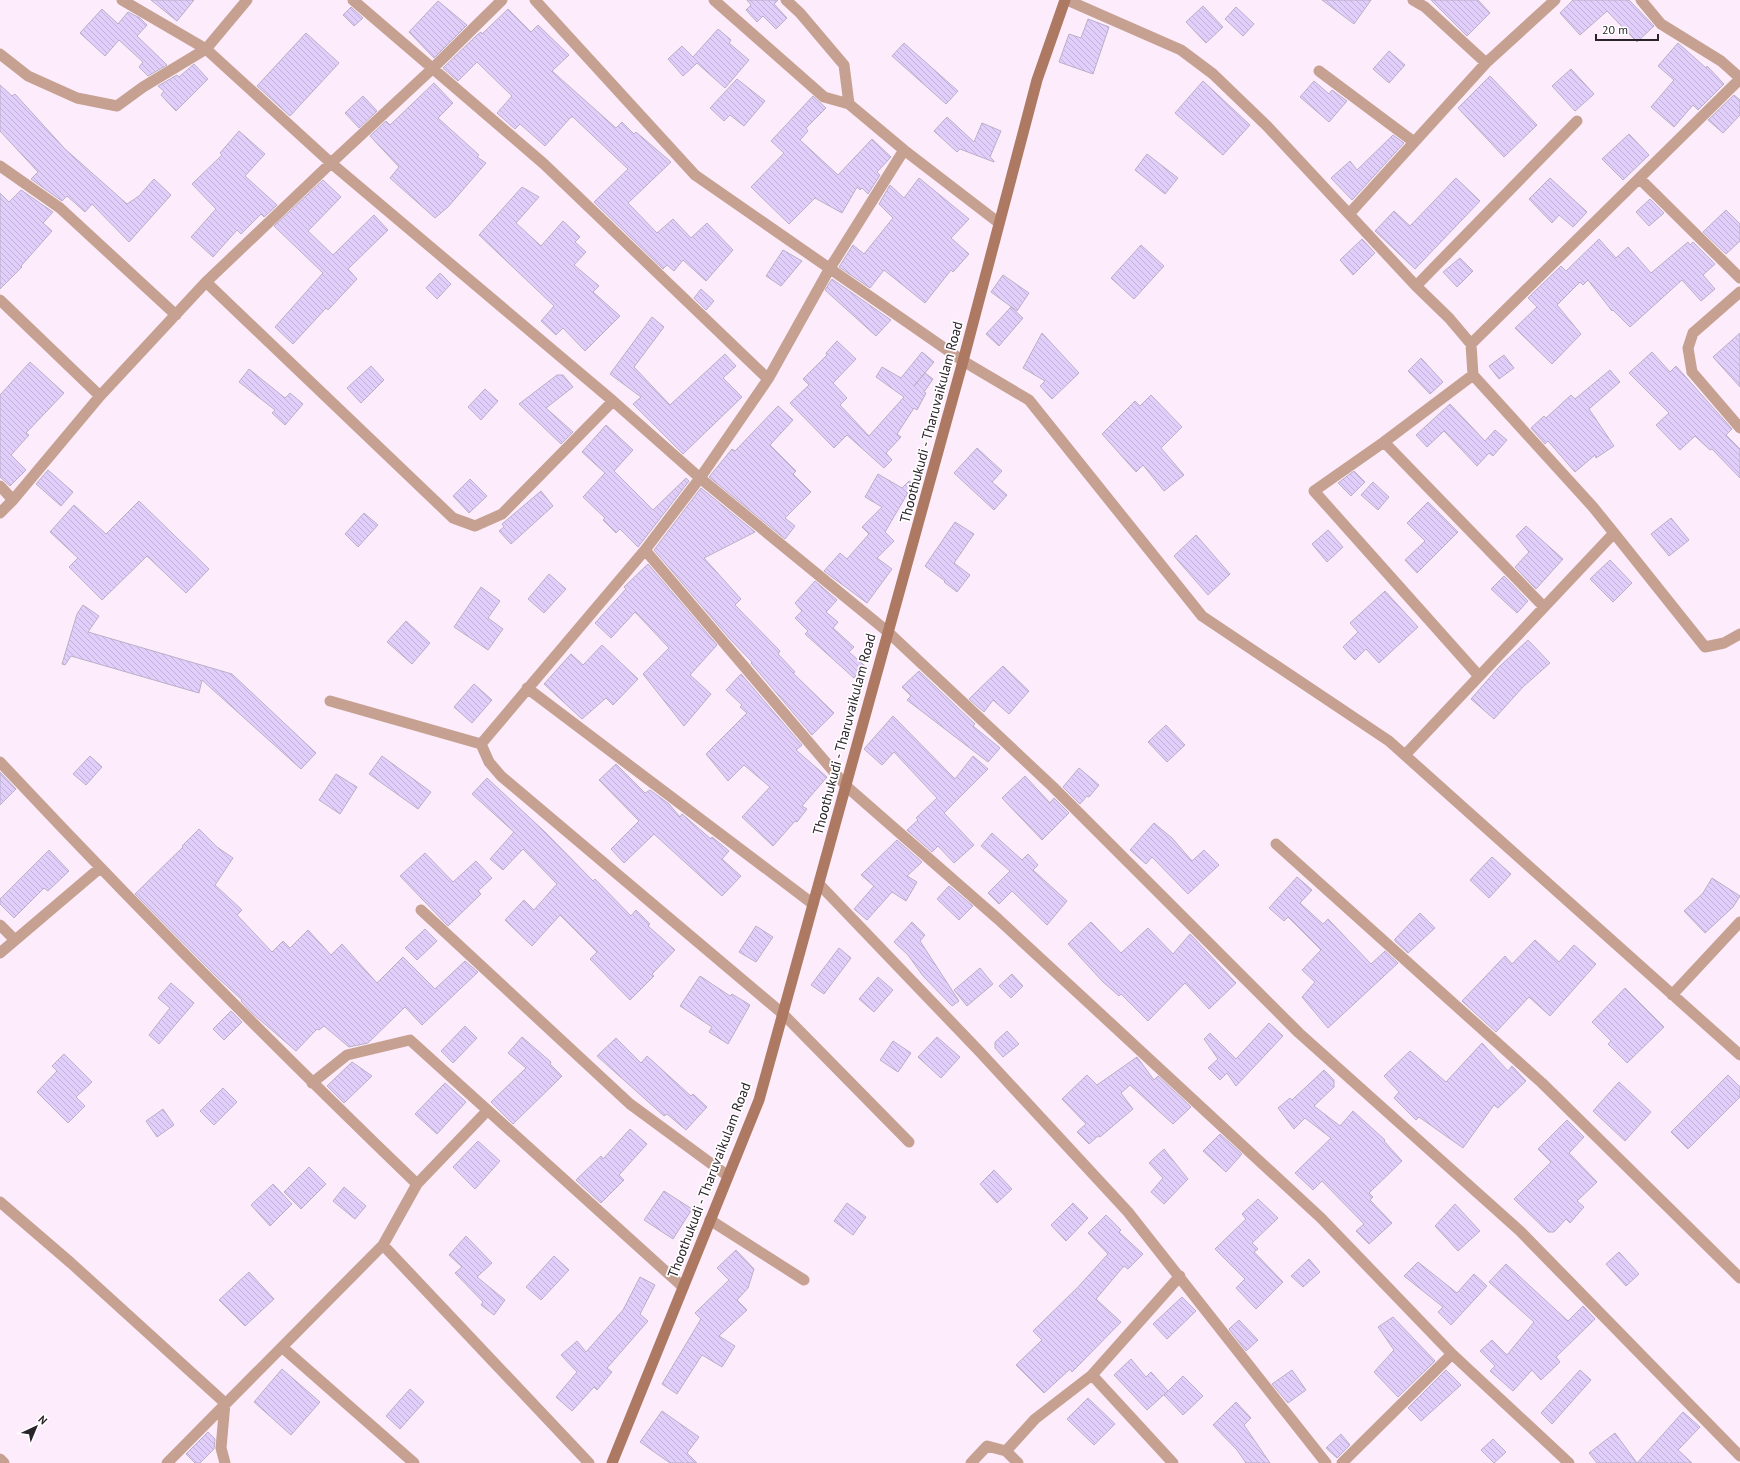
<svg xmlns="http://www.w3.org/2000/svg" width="1740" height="1463" font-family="'PT Sans',sans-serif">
<defs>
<pattern id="building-back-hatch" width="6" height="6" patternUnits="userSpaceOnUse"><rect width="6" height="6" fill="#e1cefb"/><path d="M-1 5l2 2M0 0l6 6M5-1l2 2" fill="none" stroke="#c1b1d7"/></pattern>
</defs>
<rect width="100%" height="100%" fill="#fdecfb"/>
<path fill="url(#building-back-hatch)" stroke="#bab0c7" d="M151,0H194L177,21Z
M747,0H778L774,4L787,18L776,29L763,16L757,22L746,10L751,5Z
M1322,0H1371L1354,24Z
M1431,0H1478L1490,13L1467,36Z
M1573,0H1629L1654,26L1637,42L1607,11L1580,35L1560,13Z
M438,1L467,25L434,58L409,32Z
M1203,6L1223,27L1206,43L1186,22Z
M351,7L363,18L354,26L343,15Z
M1236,7L1254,24L1243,36L1225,19Z
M102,9L118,24L128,12L140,18L147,25L137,36L167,65L148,76L139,67L143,62L119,40L105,56L80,33Z
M508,9L531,32L538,25L569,55L552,71L616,128L622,122L634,134L636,132L671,162L628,203L657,233L673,219L691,238L707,223L733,250L706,281L683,260L674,271L667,265L663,269L594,202L628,169L573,117H571L545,146L520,124L515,129L497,113L512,96L477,62L458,81L443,68L477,35L481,32L482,34Z
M1088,19L1109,27L1093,74L1059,62L1069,34L1081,38Z
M718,29L731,40L729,43L749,60L725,88L697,63L683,76L668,59L682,46L693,57Z
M306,33L339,63L290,116L257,86Z
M904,43L958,91L946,104L892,56Z
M1678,43L1706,68L1707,66L1724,84L1698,110L1693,105L1674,127L1651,107L1674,80L1658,66Z
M1389,51L1405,65L1389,83L1373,69Z
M194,64L208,79L176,111L161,95L164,91L158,86L177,75L179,77Z
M1571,69L1594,94L1575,111L1552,86Z
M1490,76L1537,125L1504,157L1458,108Z
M737,79L765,101L744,126L730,115L724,121L710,108Z
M1203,81L1250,125L1223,155L1175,113Z
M1314,81L1329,94L1332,90L1347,101L1329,122L1300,97Z
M434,83L453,103L438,118L479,155L477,157L486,163L448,207L435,218L390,178L399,167L370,136L386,121L390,125Z
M0,85L12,96L15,94L65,149L127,204L139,196L154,179L171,195L129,242L92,204L85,212L67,196L62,201L31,179L38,172L0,131Z
M1734,95L1740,100V115L1723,133L1708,120Z
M363,96L377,111L359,128L345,113Z
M813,96L826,108L806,128L808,131L800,140L838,175L872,139L891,157L877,172L880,175L868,194L862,188L860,190L857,187L842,213L815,198L789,224L751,187L784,153L771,141Z
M947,117L974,142L982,123L1001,131L990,157L994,161V162L960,149L957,152L934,131Z
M239,131L265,154L245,176L277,205L264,217L261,214L241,234L237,230L213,257L191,237L216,209L192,184L222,155L220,153Z
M1629,134L1649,155L1623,180L1602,159Z
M1393,135L1404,143L1352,200L1331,178L1350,161L1357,170Z
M1147,154L1178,178L1165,194L1135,170Z
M919,178L969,219L951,238L969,254L953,272L951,270L925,303L884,270L870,288L839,267L853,245L864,254L893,218L879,204L890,185L904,198Z
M1456,178L1480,201L1415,269L1375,231L1394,211L1410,226Z
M1550,178L1587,212L1573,227L1559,215L1552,223L1529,199Z
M323,180L341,197L308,231L333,255L374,215L388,230L348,269L357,279L328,310L326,308L293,344L275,327L323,273L274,226Z
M522,187L539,197L516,223L541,246L563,221L580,237L575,242L586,252L574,265L599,286L593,292L620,316L585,351L563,328L556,335L541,321L554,306L479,235Z
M21,190L53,212L43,223L52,231L21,266L22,267L0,289V193L9,202Z
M1650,199L1664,213L1649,226L1636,212Z
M1726,210L1740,224V241L1726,254L1703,232Z
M1362,239L1375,253L1353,275L1340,260Z
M1599,239L1616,258L1628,247L1651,273L1688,242L1690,245L1693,242L1715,264L1703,275L1715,289L1701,301L1682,280L1630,327L1613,310L1612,311L1588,280L1583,285L1580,282L1557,305L1581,334L1552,364L1515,328L1537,307L1528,298L1561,266L1566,271Z
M1141,245L1164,266L1134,299L1111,278Z
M783,250L802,261L781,286L766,276Z
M1460,258L1473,271L1457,287L1443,272Z
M440,273L451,284L437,299L426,288Z
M1003,275L1029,293L1017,311L991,292Z
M832,279L891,320L876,336L825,290Z
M701,289L714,301L706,310L694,298Z
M1011,307L1023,318L999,346L986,334Z
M652,317L664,327L634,367L670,405L725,354L736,366L723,378L742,397L683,454L633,404L641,397L610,374Z
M1042,333L1079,373L1052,399L1040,386L1045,381L1023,368Z
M1740,333V387L1713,357Z
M837,341L856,359L833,383L847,398L840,405L869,436L904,397L876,377L882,367L901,378L922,352L934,362L914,386L925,373L933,379L924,392L926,393L917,410L914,408L897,434L901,437L886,453L892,460L884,468L847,435L834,448L790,403L809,385L803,379L827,355L826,353Z
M1652,352L1670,372L1676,366L1732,429L1726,435L1740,449V478L1712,449L1710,450L1695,436L1680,450L1656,425L1669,413L1629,373Z
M1504,355L1514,368L1499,379L1489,366Z
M1421,358L1443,382L1430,394L1408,371Z
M30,362L64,393L26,433L29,435L11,455L26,470L10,486L0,477V395Z
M371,366L384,380L361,403L347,388Z
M249,369L285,398L290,393L303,404L285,425L272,413L275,410L239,382Z
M1610,370L1620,382L1589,409L1614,446L1596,458L1595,455L1575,472L1548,441L1545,444L1531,428L1544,416L1546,418L1571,395L1575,399Z
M557,375H563L573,387L546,408L573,432L561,444L519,404Z
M485,389L498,401L481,420L468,407Z
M1151,395L1182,427L1161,448L1184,475L1164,491L1143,465L1136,472L1102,434L1135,401L1140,406Z
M1450,404L1485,441L1495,430L1507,440L1493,456L1489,453L1477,466L1444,431L1427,447L1416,435Z
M778,406L793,420L770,445L796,471L793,474L811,492L785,518L795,526L785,539L709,477L732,449L735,451Z
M606,425L633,450L614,471L653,510L686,478L689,481L638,547L620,529L616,533L603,520L605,518L583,497L605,473L582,452Z
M977,448L1002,471L992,482L1007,495L994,510L954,473Z
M48,470L73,492L61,506L36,484Z
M1354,471L1365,482L1351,496L1338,483Z
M878,474L902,488L909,481L913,484L885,532L894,541L877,558L892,569L867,603L824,571L840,553L847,559L869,534L862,527L882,507L865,497Z
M470,479L487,496L469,513L453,496Z
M1373,482L1389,497L1378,510L1361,495Z
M701,488L755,532L704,558L741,599L735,605L780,651L778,654L795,672L793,673L834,713L812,735L751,663L752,662L730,639L654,550Z
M541,491L553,506L511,544L499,531L504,527L502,524Z
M139,501L209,569L186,593L147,556L102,600L69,567L78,558L50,532L74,505L106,534Z
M1428,502L1458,532L1417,573L1405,560L1425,541L1407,523Z
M364,513L378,525L358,547L345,534Z
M1671,518L1689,540L1669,556L1651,534Z
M955,522L974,534L954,563L970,575L957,592L944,582L945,581L925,566Z
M1526,526L1563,559L1536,589L1515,567L1529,552L1516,536Z
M1328,530L1343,547L1327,562L1312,544Z
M1196,535L1230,574L1208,595L1174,556Z
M1610,560L1632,583L1613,602L1590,579Z
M648,564L717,645L690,675L711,694L684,726L643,674L669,648L635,612L611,638L595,623L626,589L624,587Z
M549,574L566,589L544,613L528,599Z
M1504,576L1528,601L1517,613L1491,589Z
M815,581L837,600L826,612L838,622L833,628L854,647L849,652L865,666L854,678L805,634L808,631L795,618L802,611L795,603Z
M481,587L500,601L488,618L503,629L488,650L454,627Z
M1385,591L1418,627L1379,663L1366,649L1355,660L1343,647L1358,632L1350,623Z
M83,605L99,616L88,632L232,674L316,753L301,769L202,680L199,693L71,656L65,665L62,664L77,614Z
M406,621L430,643L412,664L387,642Z
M1528,640L1550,663L1523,687L1494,719L1471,699L1499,667Z
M602,645L638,679L613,705L606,698L582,719L544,684L571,654L583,665Z
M1003,666L1029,691L1009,714L993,700L984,712L969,699Z
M919,671L975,724L973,726L1000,748L988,762L907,700L911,696L902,687Z
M741,674L802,745L796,750L827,777L802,806L807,809L797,822L795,821L773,846L742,817L770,787L744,765L728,781L706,754L747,713L740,707L742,705L726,690Z
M474,684L492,700L472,723L454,707Z
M893,716L955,779L973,756L988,769L944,813L974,845L954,863L938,846L932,852L907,830L918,820L916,818L937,798L894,752L882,765L864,749Z
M1166,725L1185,745L1167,762L1148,742Z
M90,756L102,767L86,785L73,774Z
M382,756L431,792L418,809L369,774Z
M616,764L645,793L650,790L669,804L680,817L682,814L711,839L712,837L729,851L722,859L741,876L722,896L654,834L624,863L611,849L639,821L599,780Z
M1079,768L1099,785L1089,797L1087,796L1080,804L1063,787Z
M0,772L16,789L0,805Z
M336,774L357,787L340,814L319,800Z
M1025,776L1050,803L1054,798L1069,813L1042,840L1002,798Z
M487,778L545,832L593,881L595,879L631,916L636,910L650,924L648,926L675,950L652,974L654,976L630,1000L590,959L597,952L560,915L532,946L505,920L524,900L534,910L557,884L523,849L503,870L490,859L514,832L472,794Z
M1154,823L1172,838L1192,861L1204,850L1219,865L1188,894L1152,857L1146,864L1130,850Z
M199,829L217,847L233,858L215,885L242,910L237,915L272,952L283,941L290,948L308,930L331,955L342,944L377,983L403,957L435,989L465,961L478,972L422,1025L405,1007L368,1043L349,1047L324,1026L319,1030L317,1029L296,1051L252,1013L241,1001L242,1000L216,976L135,894L183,847L182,846Z
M992,833L1022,860L1028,854L1038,865L1033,870L1067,901L1047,925L1012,891L999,904L988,893L1010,871L981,846Z
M897,840L922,862L907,876L917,882L906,901L892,892L867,920L854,909L874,886L861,875Z
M49,850L69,871L48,891L44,888L14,918L0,904V899Z
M425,853L453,882L476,861L492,878L478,891L481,894L448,926L400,876Z
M1492,857L1511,874L1489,898L1470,880Z
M1297,877L1312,890L1300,903L1323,924L1328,919L1371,964L1385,951L1398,963L1328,1028L1302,997L1315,982L1302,970L1321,950L1288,917L1284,921L1269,908Z
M1712,878L1740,896L1733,907L1705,933L1684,911L1703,893Z
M949,886L973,906L959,920L937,899Z
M1420,913L1435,928L1408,953L1395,941V939Z
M912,922L925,935L920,941L959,1001L952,1006L923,976L908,955L894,942Z
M1091,922L1121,953L1148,928L1173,954L1190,934L1236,983L1209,1009L1185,983L1148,1021L1121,994L1119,996L1103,982L1068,944Z
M756,926L773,937L756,962L739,952Z
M425,929L437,941L417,960L405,948Z
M1535,940L1559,962L1574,945L1596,964L1550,1016L1529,997L1496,1032L1462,1001L1505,956L1512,964Z
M839,948L851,958L824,994L811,985Z
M980,968L993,984L967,1006L954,990Z
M1012,974L1023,986L1011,998L999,986Z
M700,976L730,996L732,994L750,1005L728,1044L709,1032L712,1027L680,1006Z
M878,977L893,990L874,1012L859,999Z
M171,983L194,1003L159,1044L149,1035L170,1008L158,998Z
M1625,988L1664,1027L1627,1063L1608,1044L1611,1041L1592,1022Z
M231,1011L242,1022L224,1040L213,1029Z
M1269,1023L1283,1036L1236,1086L1227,1073L1220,1080L1208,1068L1218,1059L1204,1039L1210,1033L1236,1059Z
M465,1026L477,1038L453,1063L441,1051Z
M1007,1031L1019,1044L1003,1057L995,1048V1042Z
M522,1037L551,1062L550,1064L562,1076L513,1124L491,1102L526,1068L508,1053Z
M937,1037L960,1057L941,1078L918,1057Z
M616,1038L641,1063L647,1056L691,1096L693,1094L707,1107L686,1130L667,1114L664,1116L597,1056Z
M893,1041L911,1053L898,1072L880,1060Z
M1482,1043L1508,1071L1512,1066L1526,1081L1498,1108L1494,1105L1463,1148L1419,1117L1416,1120L1394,1098L1399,1092L1384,1076L1410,1051L1446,1082Z
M64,1054L92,1082L76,1097L85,1106L68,1123L37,1092L57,1071L52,1066Z
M1137,1057L1154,1080L1158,1076L1191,1107L1173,1124L1130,1085L1121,1093L1133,1109L1100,1137L1098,1136L1089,1144L1077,1132L1086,1124L1062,1099L1087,1075L1097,1085Z
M352,1062L372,1076L344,1103L327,1086Z
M1324,1070L1334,1080V1087L1314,1106L1340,1126L1353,1111L1385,1140L1384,1141L1402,1161L1369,1193L1373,1197L1370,1200L1392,1223L1369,1244L1356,1231L1364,1224L1322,1181L1313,1190L1295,1173L1331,1138L1305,1118L1294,1129L1278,1108L1290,1098L1292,1100Z
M1728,1075L1740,1087V1097L1688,1149L1671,1132Z
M1619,1082L1651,1112L1625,1141L1593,1111Z
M445,1083L466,1102L437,1134L415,1114Z
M223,1088L237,1102L214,1125L200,1111Z
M163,1109L174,1125L157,1137L146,1121Z
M1567,1120L1584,1137L1569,1153L1597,1182L1577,1201L1584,1207L1570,1223L1566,1219L1554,1232H1548L1514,1199L1551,1162L1538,1149Z
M630,1129L647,1144L619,1175L624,1180L601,1203L576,1180L601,1156L603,1159Z
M1220,1134L1242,1154L1226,1172L1203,1151Z
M478,1141L500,1161L475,1189L453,1167Z
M1164,1149L1188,1179L1164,1204L1151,1192L1163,1178L1149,1163Z
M309,1167L326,1184L301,1209L284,1192Z
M994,1170L1012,1189L997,1203L980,1184Z
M273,1184L292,1204L270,1226L251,1205Z
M344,1187L366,1206L355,1219L333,1201Z
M664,1191L692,1209L673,1239L644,1220Z
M1258,1199L1278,1218L1252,1243L1258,1249L1254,1252L1283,1282L1256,1309L1236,1288L1245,1279L1215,1249L1246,1219L1242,1214Z
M847,1203L866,1217L853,1235L834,1221Z
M1073,1203L1088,1218L1066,1241L1051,1225Z
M1455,1204L1480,1231L1458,1251L1435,1226Z
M1106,1215L1121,1230L1119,1232L1143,1254L1128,1269L1124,1266L1096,1299L1121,1322L1072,1372L1070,1369L1044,1393L1016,1365L1042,1340L1033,1331L1078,1287L1108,1254L1088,1233Z
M466,1236L492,1263L477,1277L505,1300L494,1315L481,1305L483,1302L455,1273L462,1267L449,1255Z
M736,1250L754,1269L748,1288L737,1300L747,1310L719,1336L735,1346L722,1367L702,1355L677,1394L662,1384L701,1319L695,1313L729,1280L717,1268Z
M1619,1252L1639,1274L1626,1286L1606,1264Z
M554,1256L569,1270L541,1300L526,1287Z
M1309,1259L1320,1272L1303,1287L1291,1276Z
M1418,1262L1457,1293L1474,1274L1487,1286L1451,1325L1438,1312L1443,1307L1404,1276Z
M1506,1264L1568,1321L1583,1306L1595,1319L1556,1357L1560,1362L1541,1380L1532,1370L1513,1391L1490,1371L1495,1366L1480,1351L1492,1340L1507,1355L1534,1322L1489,1282Z
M249,1272L274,1299L245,1326L219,1300Z
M640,1277L655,1285L640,1314L648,1321L607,1368L612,1372L597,1390L594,1387L572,1411L556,1397L577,1372L561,1355L577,1341L586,1352L623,1310Z
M1182,1297L1196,1311L1167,1339L1153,1324Z
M1393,1317L1435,1361L1398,1397L1374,1372L1394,1350L1378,1327Z
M1239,1320L1258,1340L1246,1351L1229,1329Z
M1131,1359L1146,1377L1151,1372L1168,1391L1147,1410L1114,1375Z
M282,1369L320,1402L291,1435L254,1402Z
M1292,1370L1306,1390L1288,1403L1272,1384Z
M1446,1370L1461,1385L1421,1421L1408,1408Z
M1580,1370L1591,1380L1552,1424L1541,1413Z
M1183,1376L1203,1396L1183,1415L1164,1395Z
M410,1389L424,1402L400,1429L386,1416Z
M1088,1398L1115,1424L1094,1445L1067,1419Z
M1236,1402L1251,1418L1244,1425L1270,1463H1246L1237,1450L1213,1425Z
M662,1411L699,1437L687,1453L697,1463H670L640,1442Z
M1683,1412L1700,1427L1678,1450L1692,1463H1597L1589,1453L1615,1433L1637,1463Z
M208,1432L215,1439L214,1449L200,1463H195L186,1454Z
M1341,1434L1350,1445L1337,1458L1326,1448Z
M1493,1439L1506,1452L1494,1463L1481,1450Z"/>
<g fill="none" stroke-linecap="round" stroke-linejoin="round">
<path stroke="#c6a192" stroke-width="11" d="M122,0L206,49L331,163L433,68L502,0
M353,0L544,164L768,379
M535,0L695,175L963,361L1029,400L1202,616L1389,741L1740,1055
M714,0L824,97L849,104L844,65L800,13L786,0
M1067,0L1181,50L1213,74L1267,126L1416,286L1449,318L1471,344L1473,375L1593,507L1614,533L1405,755
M1413,0L1425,7L1486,63
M1641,0L1661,24L1721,61L1740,78
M0,54L28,76L77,98L117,106L143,87L206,49L247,0
M1319,71L1414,142
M849,104L904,150L999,223
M904,150L830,268L768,379L700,478L645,550L846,786L998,919L1321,1218L1452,1354
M0,166L60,208L176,315
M1640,179L1740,278
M1349,214L1486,63L1555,0
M206,282L453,518L475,526L502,514L613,401
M1416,286L1577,121
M1740,292L1693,333L1688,348L1692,372L1740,428
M0,300L100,396
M1471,344L1740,79
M1473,375L1384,442L1314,491L1479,676
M1384,442L1544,607
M0,486L13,500
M0,513L13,500L100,396L206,282L331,163L613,401L700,478L888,632L1053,787L1299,1033L1520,1231L1740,1456
M1614,533L1705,647L1724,643L1740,634
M645,550L481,744L489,762L501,776L783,1014L909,1142
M527,688L813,904
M330,701L481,744
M0,762C135,906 275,1047 417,1184L383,1245L589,1463
M1276,844L1542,1083L1740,1278
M819,884L980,1052L1128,1212L1326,1463
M421,910L630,1104L728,1176
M0,925L15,940
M0,953L100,868
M1672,995L1740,922
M312,1083L347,1055L410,1040L683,1287
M417,1184L487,1111
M0,1202L71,1263L225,1403L221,1448L225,1463
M710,1220L804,1280
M282,1347L414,1463
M1092,1375L1173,1463
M1006,1451L1035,1419L1092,1375L1180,1276
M0,1459L4,1463
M167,1463L383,1245
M971,1463L987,1446L1006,1451L1018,1463
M1342,1463L1452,1354L1569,1463"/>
<path stroke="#ae7963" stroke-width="11" d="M612,1463L759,1100L963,361L1037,80L1065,0"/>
</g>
<g text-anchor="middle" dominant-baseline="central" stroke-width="3.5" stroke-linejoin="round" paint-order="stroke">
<g font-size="14" fill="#2a232a" stroke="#fff">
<text transform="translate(931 422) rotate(-75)">Thoothukudi - Tharuvaikulam Road</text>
<text transform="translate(844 734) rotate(-75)">Thoothukudi - Tharuvaikulam Road</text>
<text transform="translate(709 1180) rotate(-69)">Thoothukudi - Tharuvaikulam Road</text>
</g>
</g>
<g transform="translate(36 1427) rotate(44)" stroke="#ffffff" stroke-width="3" paint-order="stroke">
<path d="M0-3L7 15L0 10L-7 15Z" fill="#2a232a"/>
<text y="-6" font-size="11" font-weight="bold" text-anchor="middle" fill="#2a232a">N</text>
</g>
<path d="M1596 34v6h62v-6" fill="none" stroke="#2a232a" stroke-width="2"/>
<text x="1602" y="34" font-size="12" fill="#2a232a" stroke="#ffffff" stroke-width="3" paint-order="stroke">20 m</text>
</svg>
